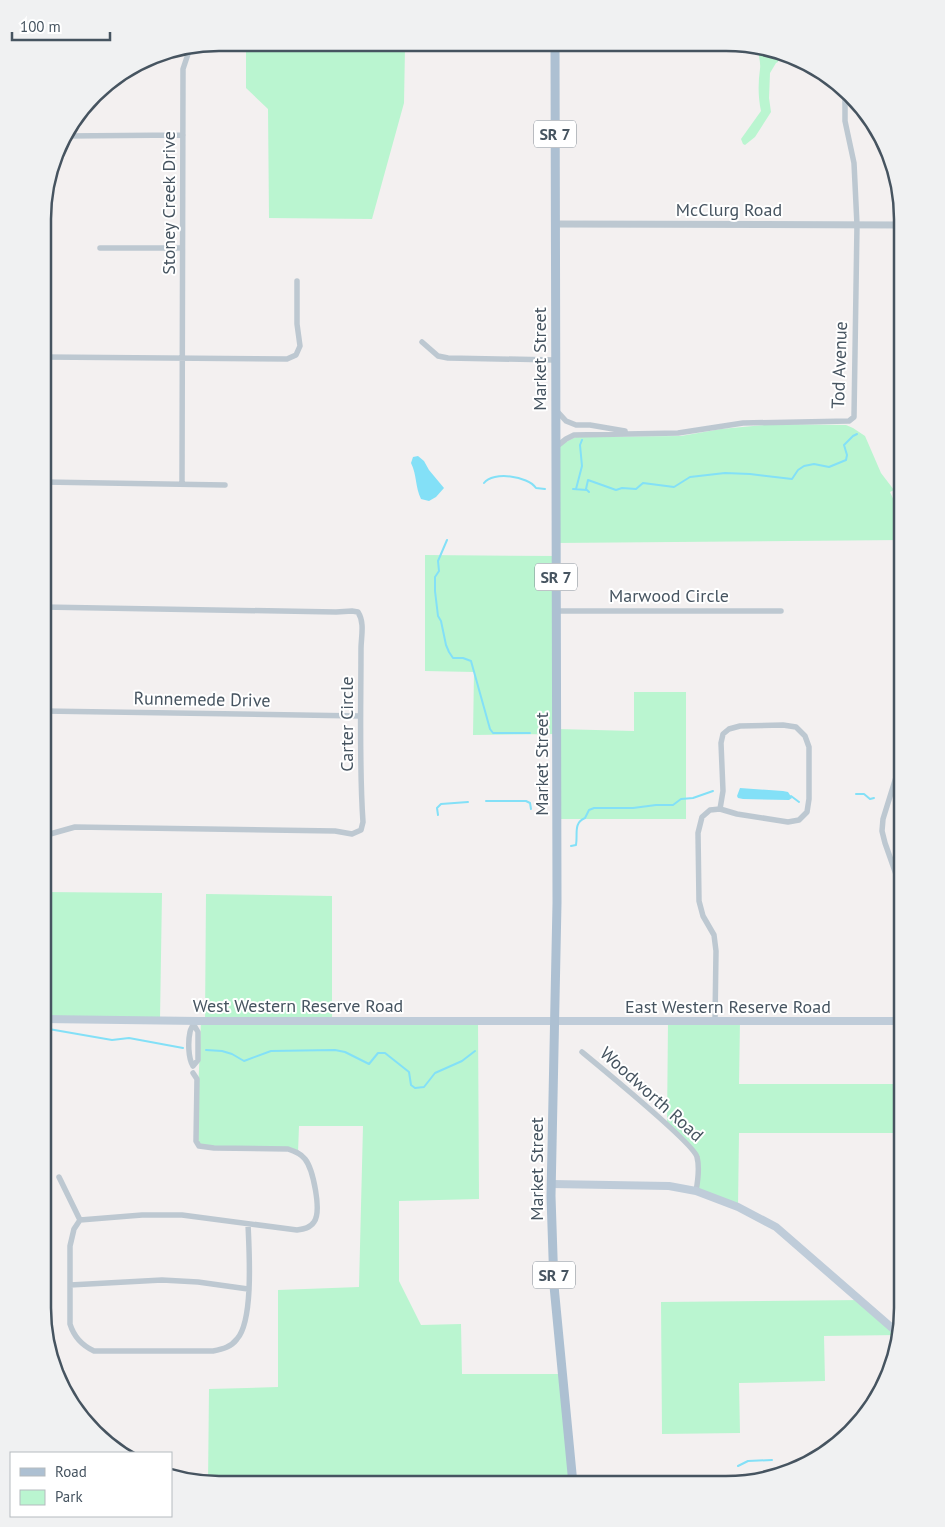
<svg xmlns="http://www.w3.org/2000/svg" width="945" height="1527" font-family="'PT Sans',sans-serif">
<rect width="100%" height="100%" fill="#f3f0f0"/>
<path fill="#baf5d0" d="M246,43H472V48H405L404,103L372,219L269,218L268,109L246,88Z
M758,48L778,58V62L776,63L770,73L769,98L771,112L755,137L745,145L743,144L741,139L761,111C758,97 758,83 760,69C761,62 758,55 758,48Z
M775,424L846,425L853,428L865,436L881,473L894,490L890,492L902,518V540L556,543V447L576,437L681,436L721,429Z
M425,555L556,556L557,729L634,731V692H686V819H557V734L473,735L474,672L425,671Z
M43,892L162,893L160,1020L43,1019Z
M206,894L332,896V1021L478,1020L479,1199L399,1201V1281L421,1325L461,1324L462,1374H562L573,1484L208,1483L209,1389L278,1387V1290L359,1287L363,1126H299L298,1153L288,1149L205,1148L196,1141L201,1021L205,1020Z
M740,1020L739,1084H902V1133H739L738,1207L696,1191L697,1155L667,1125L668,1021Z
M862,1300L899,1335L824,1336L825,1381L739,1383L740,1433L662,1434L661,1302Z"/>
<path fill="#83e0f7" d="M418,456L424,461L429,470L444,488L436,497L429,501L421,499C415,487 417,475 411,463L413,457Z
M740,788L783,791L788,792L792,798L789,800L743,799L738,798L737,796Z"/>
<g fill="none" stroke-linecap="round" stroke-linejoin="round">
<path stroke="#83e0f7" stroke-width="2" d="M484,483C493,471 528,476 536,488L545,489
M573,489L587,490L589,492
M576,489L582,466L580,445L582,440
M586,489L588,480L616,490L622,488L636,489L643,483L674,487L690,477L725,473L750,474L792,479L798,470L804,466L814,464L829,467L846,460L847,455L844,445L853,436L857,434
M447,540L438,561L439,571L435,577V591L438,616L441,621L446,645L449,652L453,658H463L471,661L490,729L493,733H530
M856,794H864L870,799L874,798
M791,796L799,802
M486,801H526L530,803L531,809
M438,815L437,808L441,804L468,802
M571,846L576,845C578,834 573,823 585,818L589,810L594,808H633L656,805H673L681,799L693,798L713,791
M43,1028L112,1040L129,1038L183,1048
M206,1050L222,1051L232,1054L244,1061L271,1051L335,1050L345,1052L369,1064L378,1053H385L409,1072L411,1085L415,1088L424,1087L435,1073L462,1061L475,1051
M788,1464L798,1467
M738,1466L748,1461L772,1460"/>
<path stroke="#bdc8d1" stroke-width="5.5" d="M65,136L183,135
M100,248H182
M422,342L438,356L448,358L555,360
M44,357L287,359L296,355L300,346L297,324V281
M556,410L566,421L576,425H590L625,431
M556,447L566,439L574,435L678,433L743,423L849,421L854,417L857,225L854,163L845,121V94
M44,482L225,485
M182,484L183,69L190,48
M556,611H781
M43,711L360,716
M43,836L75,827L335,831L352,834L361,830L363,822C359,765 361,707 361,649C361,637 365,623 358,612L352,611L336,612L43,607
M194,1020C194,1026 191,1027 190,1032C188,1041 188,1058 193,1066L198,1060V1032L194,1025
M715,1021L716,951L714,935L703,916L699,901L698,833L702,817L710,810L720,809L737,814L769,819L788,822L799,820L807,812L809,799V747L805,736L796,727L783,725L740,726L729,729L723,734L721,743L723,791L720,809
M898,1021L899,957L902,899L897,877L885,843L882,831L883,819L897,774L898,742L897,731L902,724
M582,1052C599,1066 694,1144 697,1157C700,1168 698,1180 696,1191
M59,1177L80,1220L74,1229L70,1246V1324C74,1337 81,1345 94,1351H213C223,1349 231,1347 237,1339C254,1320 249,1249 248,1224
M80,1220L142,1215H182L297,1230C304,1229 310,1228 314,1222C322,1211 313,1169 305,1159C300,1153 294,1151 288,1149L214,1148L199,1146L196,1141L197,1079L193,1073
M70,1285L162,1280L198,1282L248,1289"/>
<path stroke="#bdc8d1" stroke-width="7" d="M555,224L902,225"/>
<path stroke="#bfccd9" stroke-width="8" d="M43,1019L199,1021H902
M551,1184L669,1186L696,1191L738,1207L776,1227L899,1334"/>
<path stroke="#adc0d2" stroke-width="9" d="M555,43L557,903L551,1196L554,1286L573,1484"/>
</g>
<g text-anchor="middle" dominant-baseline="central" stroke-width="4" stroke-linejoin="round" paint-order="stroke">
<g fill="#fff" stroke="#7e8790" stroke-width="1">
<rect x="534" y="120.5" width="42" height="27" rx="4"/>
<rect x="535" y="563.5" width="42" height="27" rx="4"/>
<rect x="533" y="1261.5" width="42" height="27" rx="4"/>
</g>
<g font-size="16" font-weight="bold" fill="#465460">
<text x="555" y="134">SR 7</text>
<text x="556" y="577">SR 7</text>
<text x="554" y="1275">SR 7</text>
</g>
<g font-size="18" fill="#465460" stroke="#fff">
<text transform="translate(168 203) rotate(-90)">Stoney Creek Drive</text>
<text x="729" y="209">McClurg Road</text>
<text transform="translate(539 359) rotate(-90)">Market Street</text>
<text transform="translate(839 365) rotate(-88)">Tod Avenue</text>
<text x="669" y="595">Marwood Circle</text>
<text transform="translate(202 699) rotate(1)">Runnemede Drive</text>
<text transform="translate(346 724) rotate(-90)">Carter Circle</text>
<text transform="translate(541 764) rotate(-90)">Market Street</text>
<text x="298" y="1005">West Western Reserve Road</text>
<text x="728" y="1006">East Western Reserve Road</text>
<text transform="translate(652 1094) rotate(42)">Woodworth Road</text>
<text transform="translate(536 1169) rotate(-90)">Market Street</text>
</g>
</g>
<path d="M0 0H945V1527H0ZM219 51H726A168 168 0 0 1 894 219V1308A168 168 0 0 1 726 1476H219A168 168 0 0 1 51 1308V219A168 168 0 0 1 219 51Z" fill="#f0f1f2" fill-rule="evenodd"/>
<path fill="none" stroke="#465460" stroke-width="2.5" d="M219 51H726A168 168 0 0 1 894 219V1308A168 168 0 0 1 726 1476H219A168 168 0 0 1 51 1308V219A168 168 0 0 1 219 51Z"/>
<rect x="10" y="1452" width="162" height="65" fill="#ffffff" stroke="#b5bbbf"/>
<rect x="20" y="1468" width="25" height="8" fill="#adc0d2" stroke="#b5bbbf"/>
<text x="55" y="1477" font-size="15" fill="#465460">Road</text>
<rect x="20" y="1490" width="25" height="15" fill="#baf5d0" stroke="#b5bbbf"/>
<text x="55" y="1502" font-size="15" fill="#465460">Park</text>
<path d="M12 32v8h98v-8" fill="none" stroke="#465460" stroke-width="2.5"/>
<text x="20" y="32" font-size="15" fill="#465460" stroke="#ffffff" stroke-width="4" paint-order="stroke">100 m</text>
</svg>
